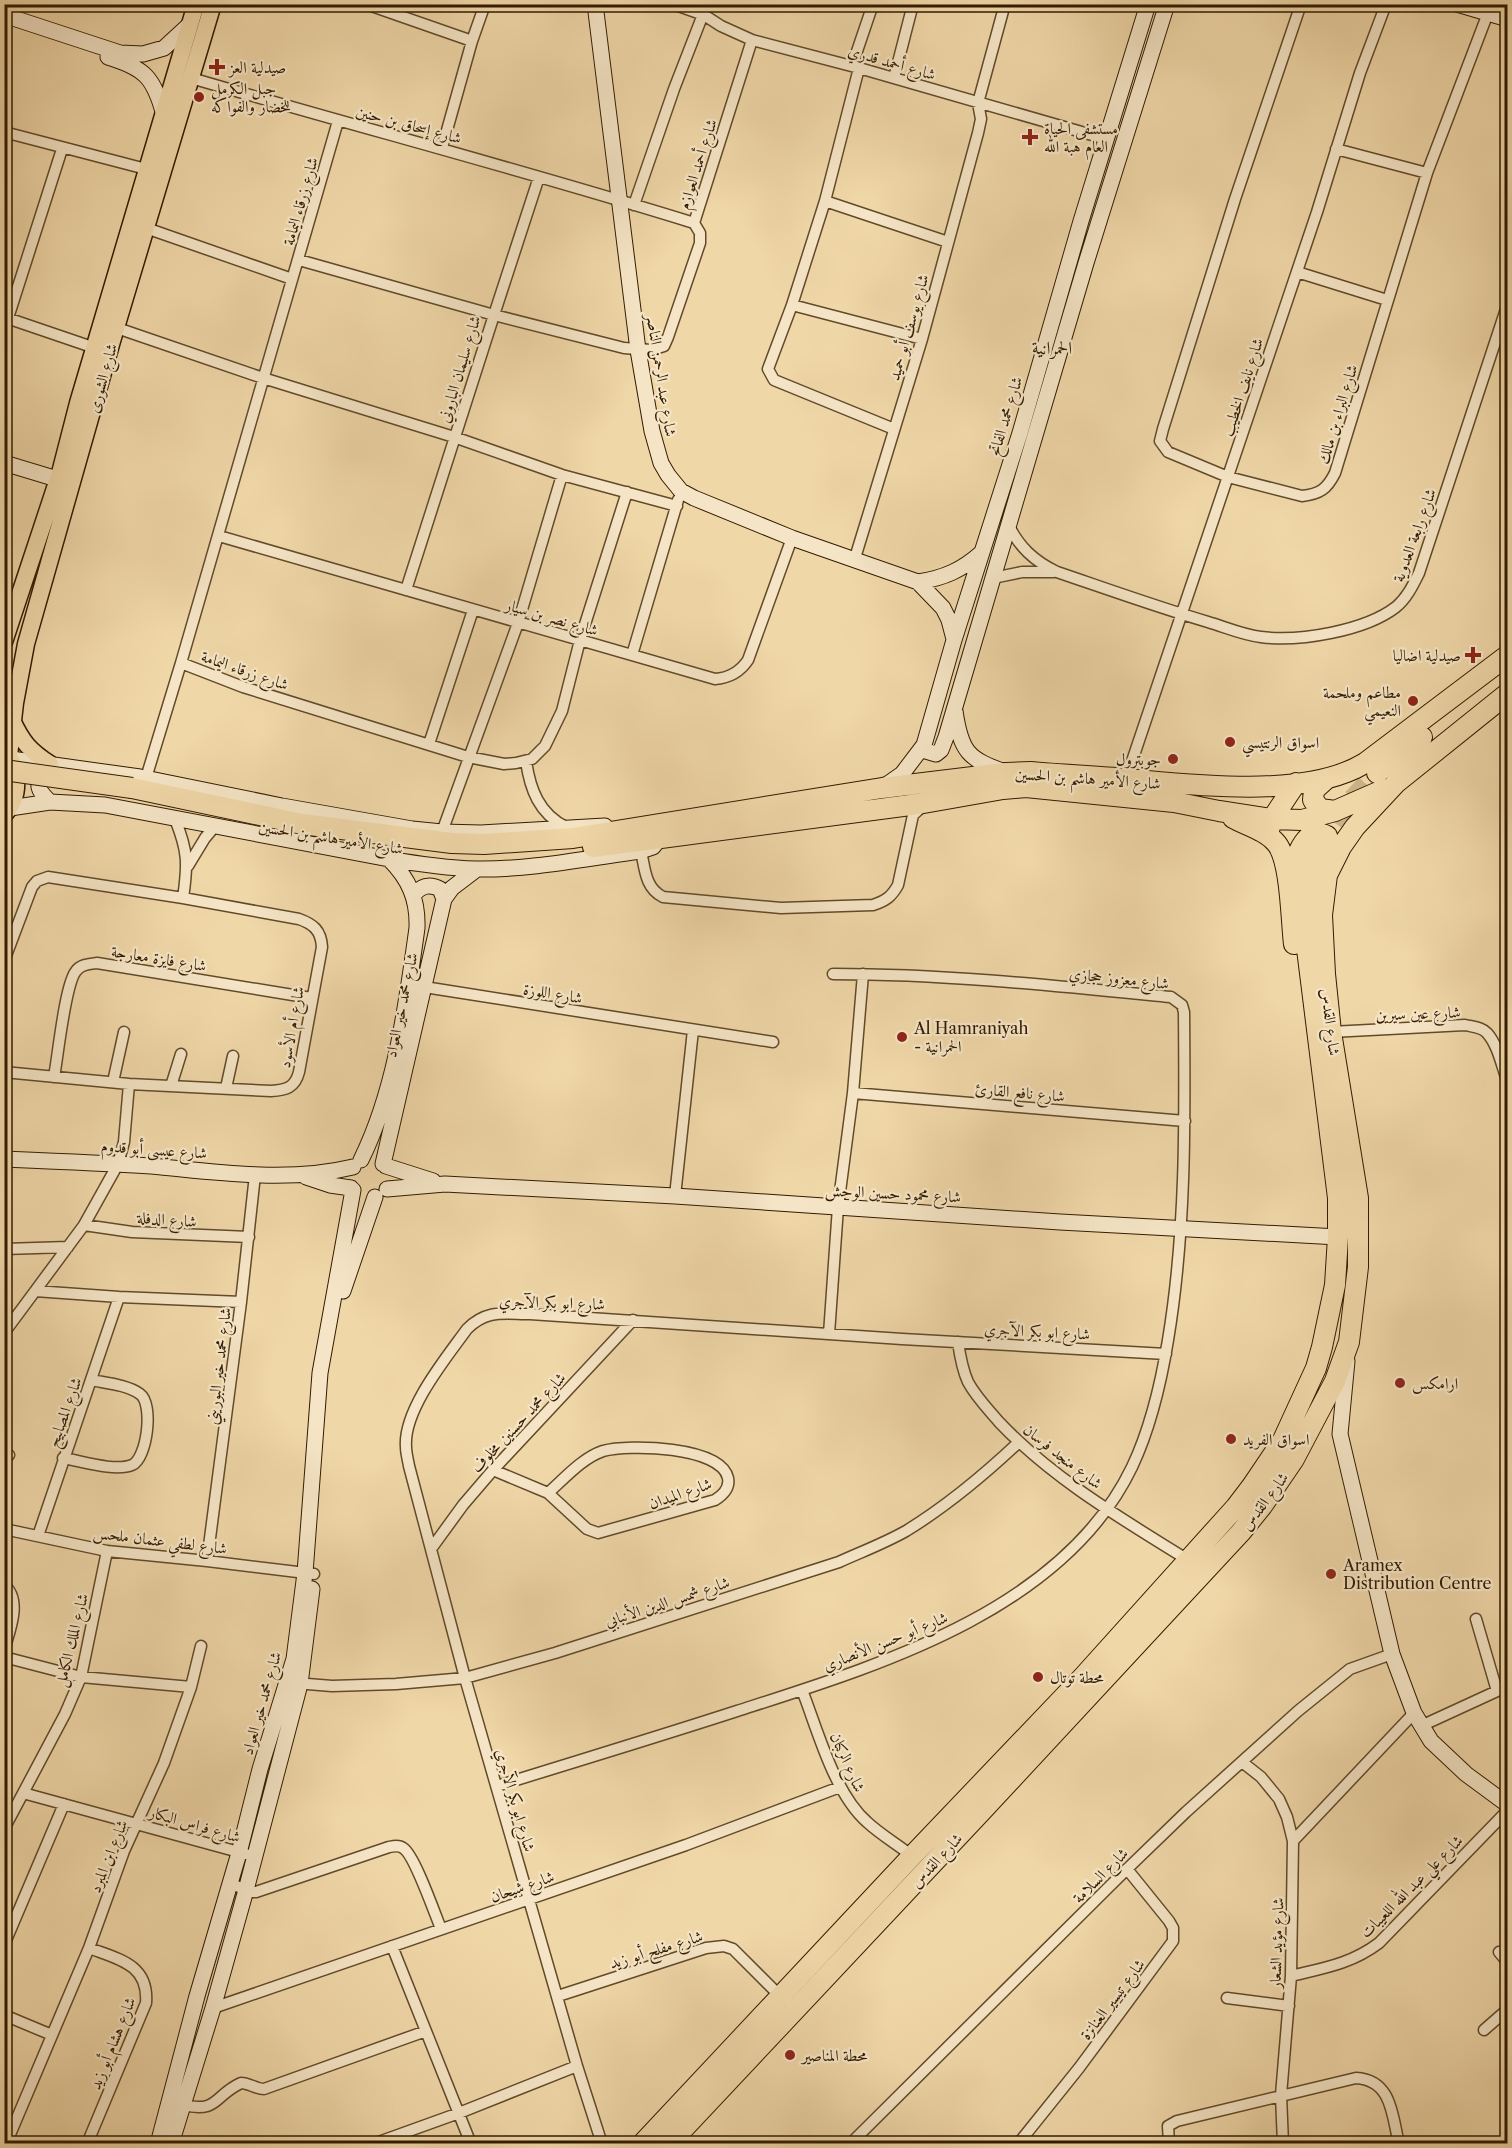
<svg xmlns="http://www.w3.org/2000/svg" width="1512" height="2148" font-family="'Libre Caslon Text',Amiri,serif">
<rect width="100%" height="100%" fill="#f0d7a8"/>
<filter id="stains"><feTurbulence type="fractalNoise" baseFrequency=".00333" numOctaves="4"/><feColorMatrix values="0 0 0 0 .2 0 0 0 0 .09 0 0 0 0 .02 0 0 0 .5 -.17"/></filter>
<radialGradient id="worn" r=".72"><stop offset=".6" stop-color="#630" stop-opacity="0"/><stop offset="1" stop-color="#630" stop-opacity=".3"/></radialGradient>
<g fill="none" stroke-linecap="round" stroke-linejoin="round">
<path stroke="#cab186" stroke-width="20" stroke-dasharray="20 10" stroke-linecap="butt" d="M1317,847L1345,807L1377,773"/>
<g stroke="#614a2a" stroke-width="13">
<path id="street" d="M366,4L472,41
M673,4L704,15L721,26L752,40L859,68L1106,139
M1301,4L1235,199L1163,429L1160,441L1168,452L1228,477L1302,496C1320,494 1327,489 1335,473L1427,173L1488,13
M852,66L873,4
M859,68L825,201L792,305L768,369L774,380L894,429
M191,78C358,127 527,171 694,223L752,40
M894,78L913,4
M338,121L181,663L243,687L468,757L504,764L516,763L532,759L545,746L562,711L580,640L627,492
M4,132L146,169
M442,148L472,41L485,4
M1336,149L1427,173
M539,177L494,315L624,348L651,350L664,346L668,337L700,243V233L694,223
M825,201L948,242
M634,205L674,89L707,4
M146,228L292,279
M299,260L494,315L406,590
M1297,272L1387,300
M792,305L922,339
M4,317L95,348
M8,318L62,149
M117,328L263,378L454,437L562,475L677,506
M1008,524C1019,547 1034,561 1057,572C1107,589 1157,607 1208,622C1225,627 1243,635 1261,637C1299,642 1365,631 1396,607C1407,598 1413,585 1419,573L1508,303
M219,536L715,679C729,678 740,672 748,660L792,538
M855,558L922,339L978,133L981,119L978,103L1003,11L1001,4
M993,578L1022,572H1054
M632,655L678,500
M429,744L473,610
M526,761C530,789 539,814 566,827
M146,778L181,663
M1126,779L1317,212L1360,73L1386,4
M175,819C188,851 188,864 183,898
M442,832L518,623L562,475
M641,851C645,869 645,888 663,897L781,908L873,905C886,901 892,896 898,885L913,815L924,805
M188,866L205,838L215,826
M4,961L32,887L37,881L48,877L183,898L299,919C313,924 321,930 322,947L299,1072C295,1088 286,1090 271,1091L129,1084L4,1072
M418,986L773,1042
M1331,1032L1465,1025C1473,1027 1482,1027 1487,1033C1498,1045 1502,1067 1508,1083
M54,1077C58,1056 65,984 76,971C81,964 90,964 97,963L311,998
M113,1082L124,1032
M171,1086L181,1054
M226,1088L233,1056
M853,1093L1185,1121
M675,1196L693,1030
M84,1225L132,1232L249,1237
M4,1249L68,1247
M35,1291L119,1297L241,1302
M4,1333L84,1225L118,1164L124,1142L129,1084
M829,1334L838,1207L853,1093L863,974
M958,1342C960,1356 962,1369 968,1382C976,1397 988,1409 999,1422C1053,1479 1122,1519 1188,1560
M4,1454L9,1455
M63,1458C81,1461 115,1472 132,1465C147,1459 154,1404 140,1394C128,1385 106,1383 91,1380
M493,1470L548,1493L587,1529L598,1533L715,1500C723,1495 730,1488 728,1478C721,1446 628,1444 603,1451C582,1458 564,1479 548,1493
M4,1529L107,1551L207,1561L314,1574
M38,1536L119,1297
M431,1549L463,1505L493,1470L633,1320
M207,1561L241,1302L255,1175
M4,1585C23,1600 9,1632 4,1650
M1476,1619L1497,1691
M4,1657L81,1677L191,1687
M295,1683L332,1686L396,1684L465,1678L555,1653L839,1562C861,1552 885,1543 906,1531C947,1506 984,1475 1019,1442
M802,1690C818,1731 834,1793 867,1822C881,1835 897,1844 912,1856
M1421,1726L1508,1686
M1242,1762L1261,1777L1279,1799L1287,1817L1293,1841L1291,1976L1281,2095L1283,2144
M497,1786C577,1761 657,1737 737,1711C877,1666 1063,1611 1132,1467C1151,1427 1161,1383 1168,1340C1186,1232 1185,1122 1184,1012L1182,1005L1171,997C1059,986 946,974 833,974
M23,1793L246,1854
M4,1829L65,1714L81,1677L107,1551
M1293,1841L1414,1713
M230,1883L250,1892H256L389,1847C394,1846 399,1845 403,1848C414,1854 435,1914 441,1929
M4,1945L64,1804
M392,1946L471,2144
M1499,1952L1508,1963
M1291,1976C1324,1968 1351,1964 1379,1943L1508,1810
M558,1996L706,1948L724,1946L733,1949L781,1997
M1227,1998L1289,2006
M213,2008L686,1845L840,1787
M4,2015L52,2035
M1484,2030L1508,2009
M183,2105C219,2113 213,2096 241,2083C249,2083 256,2089 264,2089L426,2031
M6,2144L89,1948L124,1851L164,1763L191,1687L201,1646
M87,2144L146,2003C149,1964 118,1959 89,1948
M373,2144L459,2113L577,2066
M602,2144L577,2066L465,1678L409,1466C408,1460 406,1453 406,1447C403,1410 446,1358 467,1329C487,1309 504,1314 530,1314L902,1339L1166,1354
M850,2144L1127,1869L1186,1812L1298,1711L1350,1669L1392,1654
M1018,2144L1079,2068L1173,1941V1928L1169,1921L1127,1869
M1169,2144L1168,2126L1177,2121L1356,2078C1392,2080 1392,2115 1399,2144
M1499,2144L1508,2140"/>
</g>
<g stroke="#311b00" stroke-width="17">
<path id="secondary" d="M595,4L638,350L652,431L661,463L668,475L681,491L694,498L792,538L918,582L943,608L949,620L954,639
M1457,4L1508,19
M4,15L120,53L143,54L164,48L189,25
M108,57C145,68 154,78 164,115
M4,463L57,479
M918,582C944,578 962,570 981,553
M955,711C961,752 968,759 1005,772
M924,745L926,751L936,754L941,750L946,737L1086,263L1167,4
M11,759L140,777L282,806L412,829L442,832L481,833L605,826
M882,788L902,774L924,745L954,640L1020,433L1081,221L1148,4
M50,802C42,794 35,788 41,776L51,771
M10,808L50,802L105,805L389,859C418,864 446,868 476,869C531,870 587,858 641,851L653,847L660,838
M413,895C421,886 429,883 440,889L444,899
M4,1159C53,1161 103,1163 151,1166C218,1172 287,1183 353,1167
M361,1160C396,1089 406,1006 417,928C418,899 409,879 389,859
M383,1164L444,899L452,888L477,869
M386,1166L433,1181
M306,1177L330,1185L351,1188
M387,1189L445,1184L675,1196L1060,1222L1338,1237
M343,1291L375,1197
M1347,1361L1340,1434L1392,1654L1414,1713L1431,1741L1466,1774L1508,1805
M158,2144L197,1996L239,1853L260,1769L294,1659L305,1573L320,1373L353,1190
M171,2144L213,2008L246,1890L300,1684L312,1589"/>
</g>
<g stroke="#311b00" stroke-width="19">
<path id="primary" d="M4,642L60,473L78,403L196,4
M12,720C22,742 30,751 50,764
M9,756L15,703L26,644L112,341L213,4
M4,815C19,798 19,780 11,760"/>
</g>
<g stroke="#311b00" stroke-width="22">
<path id="highway" d="M1377,773L1422,737
M1325,780L1314,790L1313,800L1320,809L1335,811
M132,788L302,824L452,843L484,844L573,838L882,788L1006,773L1031,772C1063,775 1095,776 1127,779C1195,785 1306,799 1365,763L1508,655
M1233,818C1248,826 1267,831 1277,844C1291,862 1291,921 1294,944
M1269,830L1272,819L1296,783
M593,847L918,804L1003,789L1026,787L1174,802L1219,811L1272,819L1302,820L1335,811L1385,789
M1288,880C1294,865 1303,823 1327,836L1330,846L1327,863
M642,2144L912,1856L1082,1678L1236,1507L1252,1486L1283,1440L1316,1368L1322,1347L1335,1285L1338,1237V1198L1305,933C1303,900 1308,878 1317,847
M669,2144L980,1813L1241,1532L1262,1506L1294,1459L1335,1381L1349,1342L1358,1267V1198L1331,1032L1325,974L1322,915L1327,875L1341,847L1355,827L1396,783L1508,693"/>
</g>
<use href="#street" stroke="#f5e5c6" stroke-width="10"/>
<use href="#secondary" stroke="#f5e5c6" stroke-width="15"/>
<use href="#primary" stroke="#f0d7a8" stroke-width="16"/>
<use href="#highway" stroke="#f0d7a8" stroke-width="20"/>
<g stroke="#311b00" stroke-width="22" stroke-linecap="butt">
<path id="highway-bridge" d="M4,770L132,788"/>
</g>
<use href="#highway-bridge" stroke="#f0d7a8" stroke-width="20"/>
</g>
<g fill="#8f2418" stroke="#f5e5c6" stroke-width="2">
<path d="M214 58h6v6h6v6h-6v6h-6v-6h-6v-6h6z"/>
<circle cx="199" cy="97" r="6"/>
<path d="M1027 128h6v6h6v6h-6v6h-6v-6h-6v-6h6z"/>
<path d="M1470 646h6v6h6v6h-6v6h-6v-6h-6v-6h6z"/>
<circle cx="1413" cy="701" r="6"/>
<circle cx="1230" cy="742" r="6"/>
<circle cx="1173" cy="759" r="6"/>
<circle cx="902" cy="1037" r="6"/>
<circle cx="1400" cy="1383" r="6"/>
<circle cx="1231" cy="1439" r="6"/>
<circle cx="1331" cy="1574" r="6"/>
<circle cx="1038" cy="1677" r="6"/>
<circle cx="790" cy="2055" r="6"/>
</g>
<g text-anchor="middle" dominant-baseline="central" stroke-width="4.5" stroke-linejoin="round" paint-order="stroke">
<g font-size="16" fill="#311b00" stroke="#f5e5c6">
<text transform="translate(892 62) rotate(16)">شارع أحمد قدري</text>
<text transform="translate(409 124) rotate(15)">شارع إسحاق بن حنين</text>
<text transform="translate(697 164) rotate(-72)">شارع أحمد العوازم</text>
<text transform="translate(300 201) rotate(-74)">شارع زرقاء اليمامة</text>
<text transform="translate(908 327) rotate(-74)">شارع يوسف أبو حميد</text>
<text transform="translate(459 369) rotate(-73)">شارع سليمان الباروني</text>
<text transform="translate(662 375) rotate(81)">شارع عبد الرحمن الناصر</text>
<text transform="translate(102 378) rotate(-74)">شارع الشورى</text>
<text transform="translate(1242 387) rotate(-72)">شارع نايف الخطيب</text>
<text transform="translate(1337 414) rotate(-73)">شارع البراء بن مالك</text>
<text transform="translate(1005 416) rotate(-73)">شارع محمد الفاتح</text>
<text transform="translate(1414 535) rotate(-70)">شارع رابعة العدوية</text>
<text transform="translate(552 617) rotate(16)">شارع نصر بن سيار</text>
<text transform="translate(245 670) rotate(19)">شارع زرقاء اليمامة</text>
<text transform="translate(1088 778) rotate(4)">شارع الأمير هاشم بن الحسين</text>
<text transform="translate(331 837) rotate(9)">شارع الأمير هاشم بن الحسين</text>
<text transform="translate(159 958) rotate(9)">شارع فايزة معارجة</text>
<text transform="translate(1119 978) rotate(6)">شارع معزوز حجازي</text>
<text transform="translate(553 993) rotate(9)">شارع اللوزة</text>
<text transform="translate(401 1005) rotate(-78)">شارع محمد خير العواد</text>
<text transform="translate(1418 1013) rotate(-2)">شارع عين سيرين</text>
<text transform="translate(1331 1022) rotate(83)">شارع القدس</text>
<text transform="translate(291 1027) rotate(-80)">شارع أم الأسود</text>
<text transform="translate(1020 1092) rotate(5)">شارع نافع القارئ</text>
<text transform="translate(154 1149) rotate(4)">شارع عيسى أبو قدوم</text>
<text transform="translate(893 1193) rotate(3)">شارع محمود حسين الوحش</text>
<text transform="translate(167 1219) rotate(4)">شارع الدفلة</text>
<text transform="translate(552 1302) rotate(2)">شارع ابو بكر الآجري</text>
<text transform="translate(1037 1331) rotate(3)">شارع ابو بكر الآجري</text>
<text transform="translate(218 1366) rotate(-83)">شارع محمد خير البوريني</text>
<text transform="translate(64 1412) rotate(-70)">شارع المصابيح</text>
<text transform="translate(518 1422) rotate(-47)">شارع محمد حسنين مخلوف</text>
<text transform="translate(1063 1456) rotate(38)">شارع منجد فرسان</text>
<text transform="translate(680 1493) rotate(-19)">شارع الميدان</text>
<text transform="translate(1264 1501) rotate(-53)">شارع القدس</text>
<text transform="translate(160 1540) rotate(7)">شارع لطفي عثمان ملحس</text>
<text transform="translate(667 1601) rotate(-18)">شارع شمس الدين الأنبابي</text>
<text transform="translate(71 1640) rotate(-76)">شارع الملك الكامل</text>
<text transform="translate(885 1641) rotate(-22)">شارع أبو حسن الأنصاري</text>
<text transform="translate(261 1703) rotate(-74)">شارع محمد خير العواد</text>
<text transform="translate(848 1762) rotate(66)">شارع الركبان</text>
<text transform="translate(516 1800) rotate(74)">شارع ابو بكر الآجري</text>
<text transform="translate(195 1824) rotate(16)">شارع فراس البكار</text>
<text transform="translate(108 1856) rotate(-68)">شارع ابن المبرد</text>
<text transform="translate(936 1860) rotate(-47)">شارع القدس</text>
<text transform="translate(1100 1875) rotate(-45)">شارع السلامة</text>
<text transform="translate(522 1886) rotate(-19)">شارع شيحان</text>
<text transform="translate(1411 1886) rotate(-45)">شارع علي عبد الله اللعيبات</text>
<text transform="translate(1276 1943) rotate(-88)">شارع مؤيد الشعار</text>
<text transform="translate(656 1949) rotate(-17)">شارع مفلح أبو زيد</text>
<text transform="translate(1112 1999) rotate(-53)">شارع تيسير العنانزة</text>
<text transform="translate(112 2043) rotate(-68)">شارع هشام أبو زيد</text>
</g>
<g font-size="16" fill="#311b00" stroke="#f5e5c6" text-anchor="start">
<text x="229" y="67">صيدلية العز</text>
<text x="211" y="88">جبل الكرمل<tspan x="211" dy="18">للخضار والفواكه</tspan></text>
<text x="1044" y="128">مستشفى الحياة<tspan x="1044" dy="18">العام هبة الله</tspan></text>
<text x="1461" y="655" text-anchor="end">صيدلية اضاليا</text>
<text x="1401" y="692" text-anchor="end">مطاعم وملحمة<tspan x="1401" dy="18">النعيمي</tspan></text>
<text x="1242" y="742">اسواق الرنتيسي</text>
<text x="1161" y="759" text-anchor="end">جوبترول</text>
<text x="914" y="1028">Al Hamraniyah<tspan x="914" dy="18">- الحمرانية</tspan></text>
<text x="1412" y="1383">ارامكس</text>
<text x="1243" y="1439">اسواق الفريد</text>
<text x="1343" y="1565">Aramex<tspan x="1343" dy="18">Distribution Centre</tspan></text>
<text x="1050" y="1677">محطة توتال</text>
<text x="802" y="2055">محطة المناصير</text>
</g>
<g font-size="18" fill="#311b00" stroke="#f5e5c6">
<text x="1052" y="348">الحمرانية</text>
</g>
</g>
<rect width="1512" height="2148" fill="none" stroke="#f0d7a8" stroke-width="24"/>
<rect x="6" y="6" width="1500" height="2136" fill="none" stroke="#311b00" stroke-width="3"/>
<rect x="12" y="12" width="1488" height="2124" fill="none" stroke="#311b00" stroke-width="1.5"/>
<rect width="100%" height="100%" filter="url(#stains)"/>
<rect width="100%" height="100%" fill="url(#worn)"/>
</svg>
